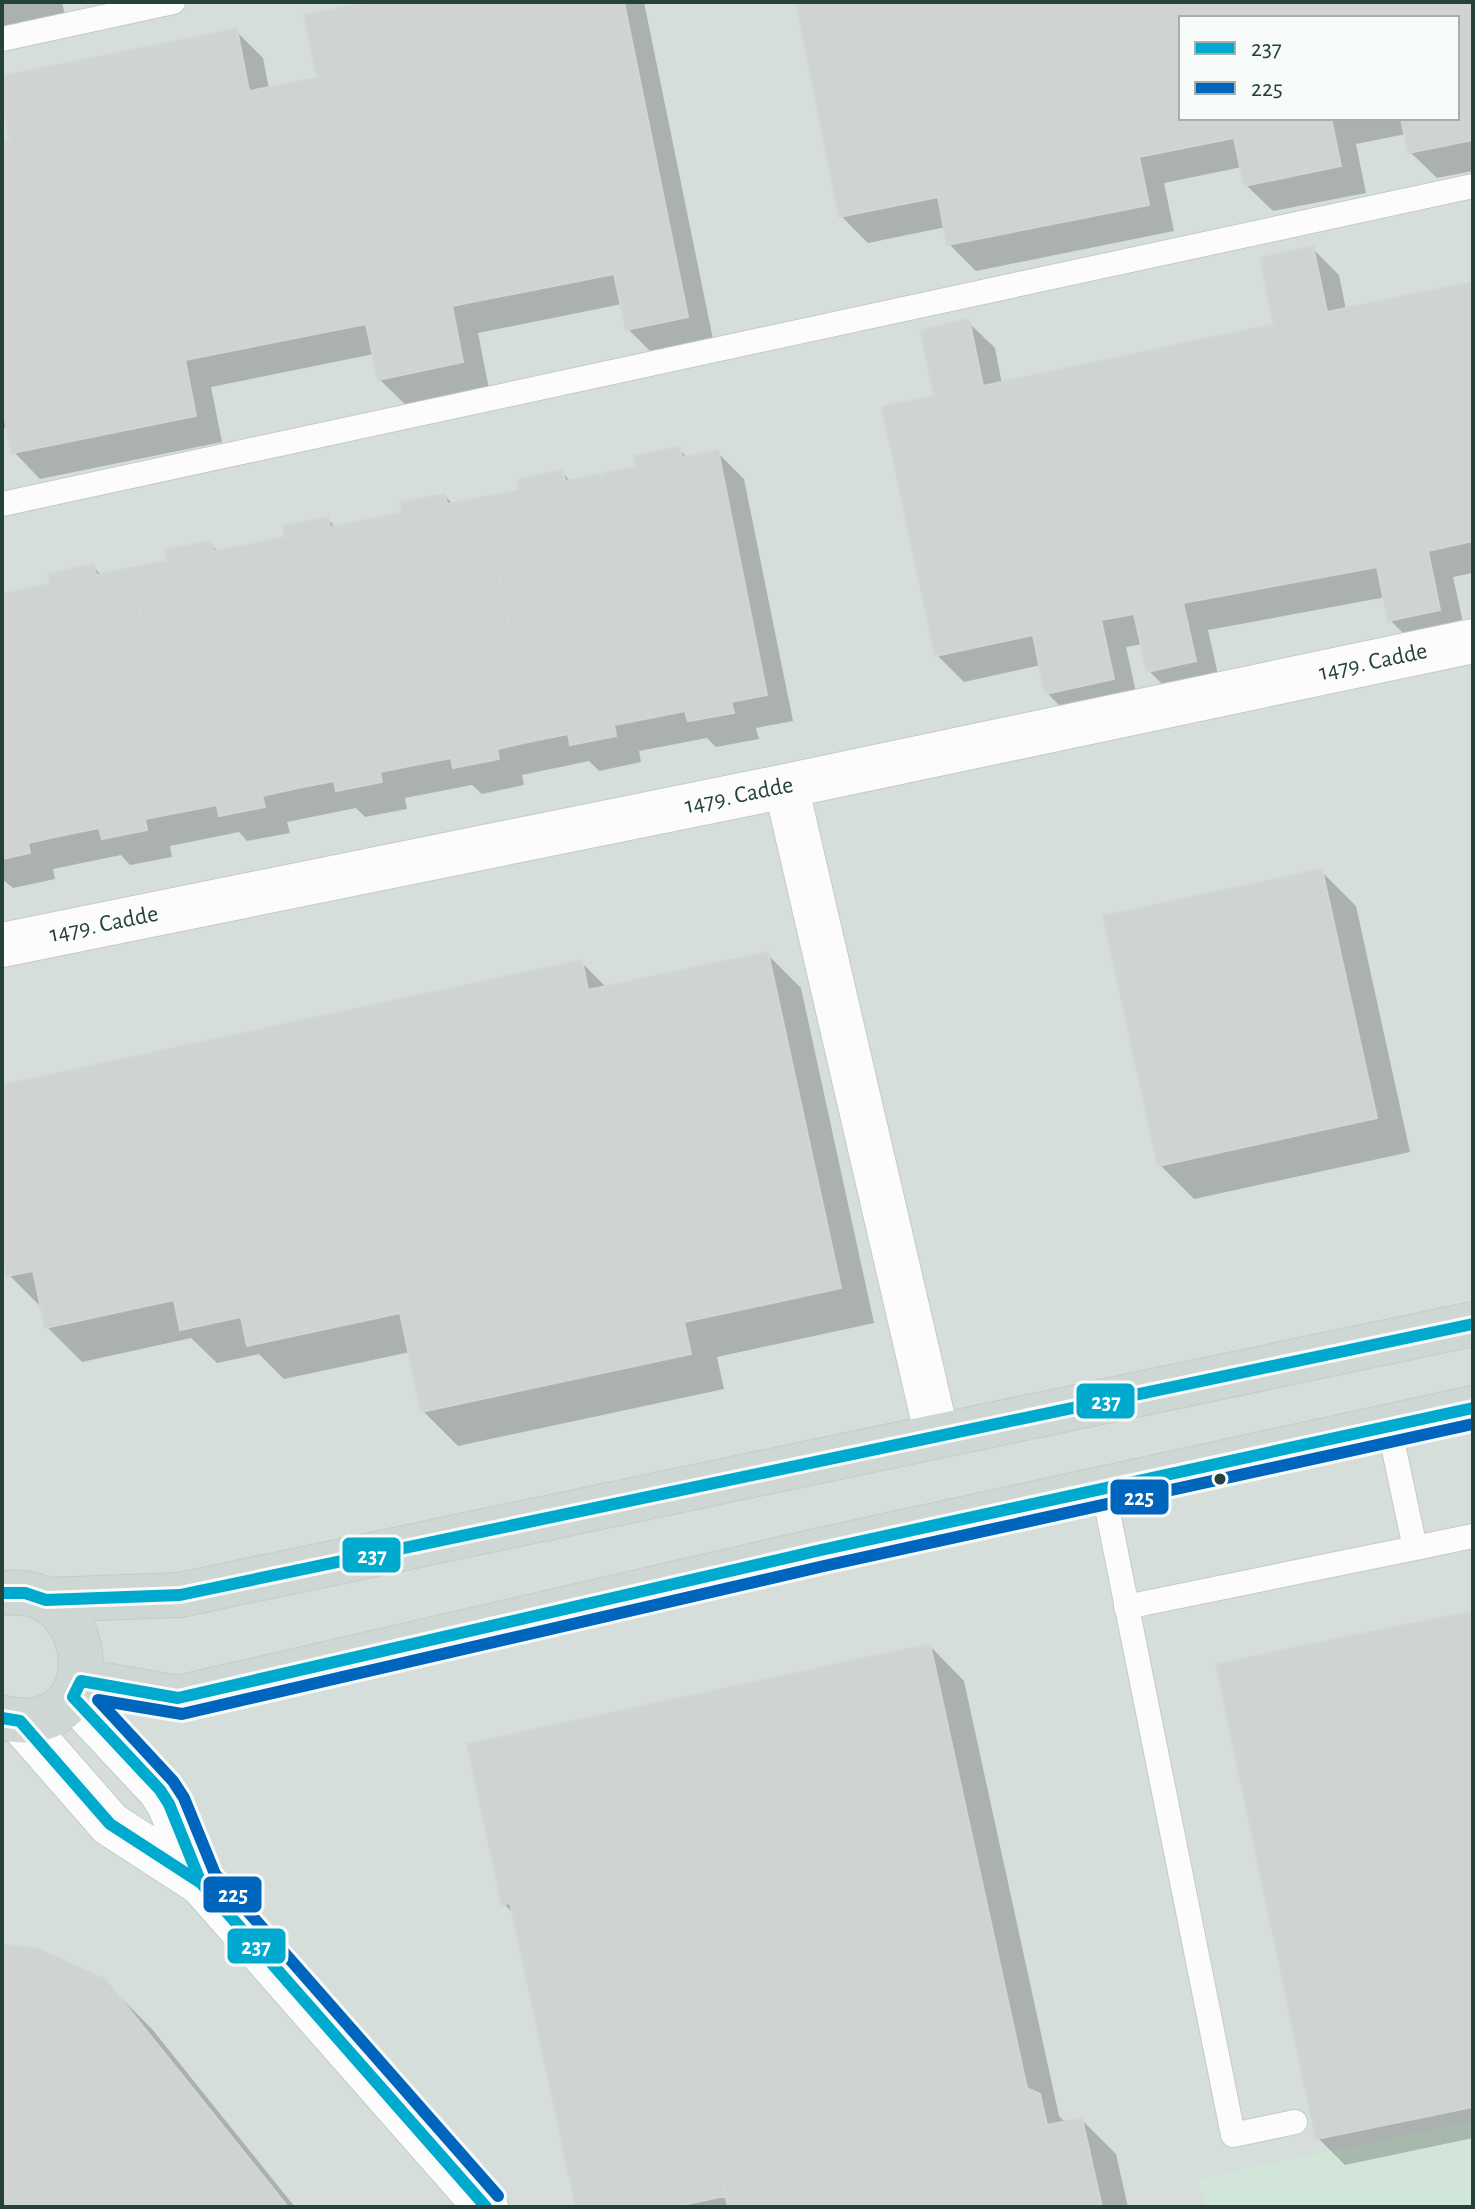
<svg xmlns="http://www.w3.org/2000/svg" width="1475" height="2209" font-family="'Alegreya Sans',sans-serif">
<rect width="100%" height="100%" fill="#e8edeb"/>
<path fill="#d6dedb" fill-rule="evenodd" d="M2,2H1473V2207H2ZM1181,18H1457V118H1181Z"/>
<path fill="#d1e6d8" d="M1473,2121V2207H1206L1199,2179Z"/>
<path fill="#0003" fill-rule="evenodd" d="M2,2H62L66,21L2,34Z
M379,2H644L714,344L654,355L628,329L622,304L478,333L489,389L406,405L379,379L374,354L211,387L222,442L40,479L14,452L8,427L2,428V143L12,141L2,93V78L236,31L263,58L269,89L319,80Z
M798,2H1473V171L1437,178L1410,152L1406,134L1356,144L1366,193L1273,211L1246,185L1242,167L1164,183L1174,231L976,271L949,244L946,227L868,243L841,216ZM1181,18H1457V118H1181Z
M1312,248L1339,275L1346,310L1473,284V573L1453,577L1466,636L1417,647L1390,620L1386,597L1208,630L1221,688L1176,698L1149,671L1143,644L1126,647L1139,706L1074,720L1047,693L1041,665L964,682L937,655V398L968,322L995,348L1002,384L1276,325Z
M679,449L688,458L717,452L744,479L793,721L756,728L759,739L716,747L707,738L639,751L641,762L599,771L589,761L522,775L524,785L482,794L472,785L405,798L407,809L365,817L356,808L287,822L290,833L247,841L239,832L170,846L172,857L130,865L121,855L53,869L55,879L13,888L2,879V596L53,586L93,566L102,576L170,563L210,544L219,552L288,538L328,519L336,528L404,515L445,496L454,505L521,491L562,472L571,482L639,468Z
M1321,871L1356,906L1410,1152L1194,1199L1160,1165Z
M767,954L801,988L874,1323L717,1357L724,1389L458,1446L423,1411L410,1352L284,1379L259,1354L217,1363L191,1338L82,1362L47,1327L44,1310L9,1275L2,1243V1088L581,962L607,988Z
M1473,1613V2138L1345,2165L1318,2138Z
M930,1646L964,1681L1059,2116L1066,2123L1082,2120L1116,2154L1128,2207H578L514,1914L504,1904Z
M2,1947L104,1981L152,2029L295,2207H2Z"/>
<path fill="#cfd4d2" stroke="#d1d6d4" stroke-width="2" d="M369,2H624L688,317L626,330L614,274L452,306L463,362L378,380L366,324L185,360L196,416L12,453L2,406V141L10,140L2,103V76L237,29L249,91L317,78L304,15Z
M796,2H1473V140L1408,153L1401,118H1457V18H1181V118H1331L1341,166L1244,186L1234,138L1139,157L1149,205L947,245L938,197L839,217Z
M1313,246L1327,312L1473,282V541L1428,551L1440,610L1388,621L1377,567L1183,603L1196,661L1147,672L1134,614L1101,620L1114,679L1045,694L1033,635L935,656L882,407L934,396L920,330L969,319L983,386L1274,324L1260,258Z
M680,447L682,457L718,450L767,695L731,702L734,713L688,721L685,711L650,718L600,474L636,467L634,456Z
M563,470L565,481L600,474L650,718L614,725L616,736L570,745L568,734L533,741L483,497L519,490L517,480Z
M445,494L447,504L483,497L533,741L497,749L499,759L453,768L451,758L415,765L366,520L402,513L400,502Z
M328,517L330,527L366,520L415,765L380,772L382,782L336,791L334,781L298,788L249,545L285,537L283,526Z
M211,541L213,551L249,545L298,788L262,796L265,807L219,816L217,805L181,812L131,568L167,561L165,550Z
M94,564L96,575L131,568L181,812L145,819L147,830L102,839L99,828L64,835L14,592L50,584L48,574Z
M14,592L64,835L28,843L30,853L2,859V594Z
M1322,869L1377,1118L1158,1166L1103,916Z
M768,952L841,1288L684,1322L691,1354L421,1412L400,1313L247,1346L241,1317L180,1330L174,1300L45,1328L33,1271L7,1276L2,1253V1085L582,960L588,990Z
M1473,1611V2107L1316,2139L1216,1664Z
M930,1644L1027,2088L996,2074L928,2061L860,2067L794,2090L738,2129L717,2155L725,2196L673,2207H576L510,1903L502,1905L467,1744Z
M2,1945L38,1949L105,1979L288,2207H2Z
M928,2061L996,2074L1040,2094L1047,2125L1082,2118L1102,2207H728L717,2155L738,2129L794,2090L860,2067Z"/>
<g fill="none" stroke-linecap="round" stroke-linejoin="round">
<g stroke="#c5cac8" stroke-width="26">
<path id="lane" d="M2,39L173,2
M2,504L1473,186
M1389,1426L1415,1548L1473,1536
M1103,1488L1233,2135L1295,2122
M1126,1607L1415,1548"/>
</g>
<g stroke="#c5cac8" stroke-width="46">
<g id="street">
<path d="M786,786L937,1436"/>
<path id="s1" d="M2,945L786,786L1473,641"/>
</g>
</g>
<g stroke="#c3cbc8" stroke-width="46">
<path id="secondary" d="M73,1697L160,1790L169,1804L201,1883
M20,1721L110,1824L201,1883L486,2207"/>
</g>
<g stroke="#c3ccc9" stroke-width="46">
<path id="primary" d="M2,1593C16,1592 31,1592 44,1599C91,1623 97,1705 39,1719C27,1722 14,1720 2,1718
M46,1600L180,1595L1473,1324
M81,1681L178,1698L821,1550L1473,1408"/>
</g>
<use href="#lane" stroke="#fcfcfc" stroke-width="24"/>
<use href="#street" stroke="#fcfcfc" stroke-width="44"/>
<use href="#secondary" stroke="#fcfcfc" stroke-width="44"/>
<use href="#primary" stroke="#cfd7d5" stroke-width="44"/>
<g stroke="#f7fbf9" stroke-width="18">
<path id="bus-1" d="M2,1593H25L46,1600L180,1595L1473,1324
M2,1718L20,1721L110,1824L201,1883L486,2207
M201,1883L169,1804L160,1790L73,1697L81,1681L178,1698L821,1550L1473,1408"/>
</g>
<g stroke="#f7fbf9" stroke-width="18">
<path id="bus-2" d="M498,2196L215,1874L184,1798L173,1781L98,1700L182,1714L824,1566L1473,1424"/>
</g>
<use href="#bus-1" stroke="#00a9ce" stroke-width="12"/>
<use href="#bus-2" stroke="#0065bd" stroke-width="12"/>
</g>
<circle fill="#24423a" stroke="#f7fbf9" stroke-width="3" cx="1220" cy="1479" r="7"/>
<g text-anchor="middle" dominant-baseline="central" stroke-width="8" stroke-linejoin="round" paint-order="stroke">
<g font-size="24" fill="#24423a" stroke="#f7fbf9">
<text stroke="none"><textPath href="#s1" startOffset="1400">1479. Cadde</textPath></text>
<text stroke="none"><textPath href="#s1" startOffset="752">1479. Cadde</textPath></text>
<text stroke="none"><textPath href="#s1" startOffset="104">1479. Cadde</textPath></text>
</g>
</g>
<g stroke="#f7fbf9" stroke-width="3">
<rect x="1075" y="1382" width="61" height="38" rx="8" fill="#00a9ce"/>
<rect x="1109" y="1478" width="61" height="38" rx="8" fill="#0065bd"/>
<rect x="341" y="1536" width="61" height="38" rx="8" fill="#00a9ce"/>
<rect x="202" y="1875" width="61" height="39" rx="8" fill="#0065bd"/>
<rect x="226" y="1927" width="61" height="38" rx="8" fill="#00a9ce"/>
</g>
<g font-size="22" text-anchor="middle" font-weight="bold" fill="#fff">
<text x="1106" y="1409">237</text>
<text x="1139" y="1505">225</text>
<text x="372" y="1563">237</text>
<text x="233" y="1902">225</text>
<text x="256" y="1954">237</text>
</g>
<rect width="1475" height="2209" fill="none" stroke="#24423a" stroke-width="8"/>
<rect x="1179" y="16" width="280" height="104" fill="#f7fbf9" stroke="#a3b1ad" stroke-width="2"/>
<rect x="1195" y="42" width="40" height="12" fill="#00a9ce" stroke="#a3b1ad" stroke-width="2"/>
<text x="1251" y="56" font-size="24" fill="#24423a">237</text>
<rect x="1195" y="82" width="40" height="12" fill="#0065bd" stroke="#a3b1ad" stroke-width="2"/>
<text x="1251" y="96" font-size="24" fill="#24423a">225</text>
</svg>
